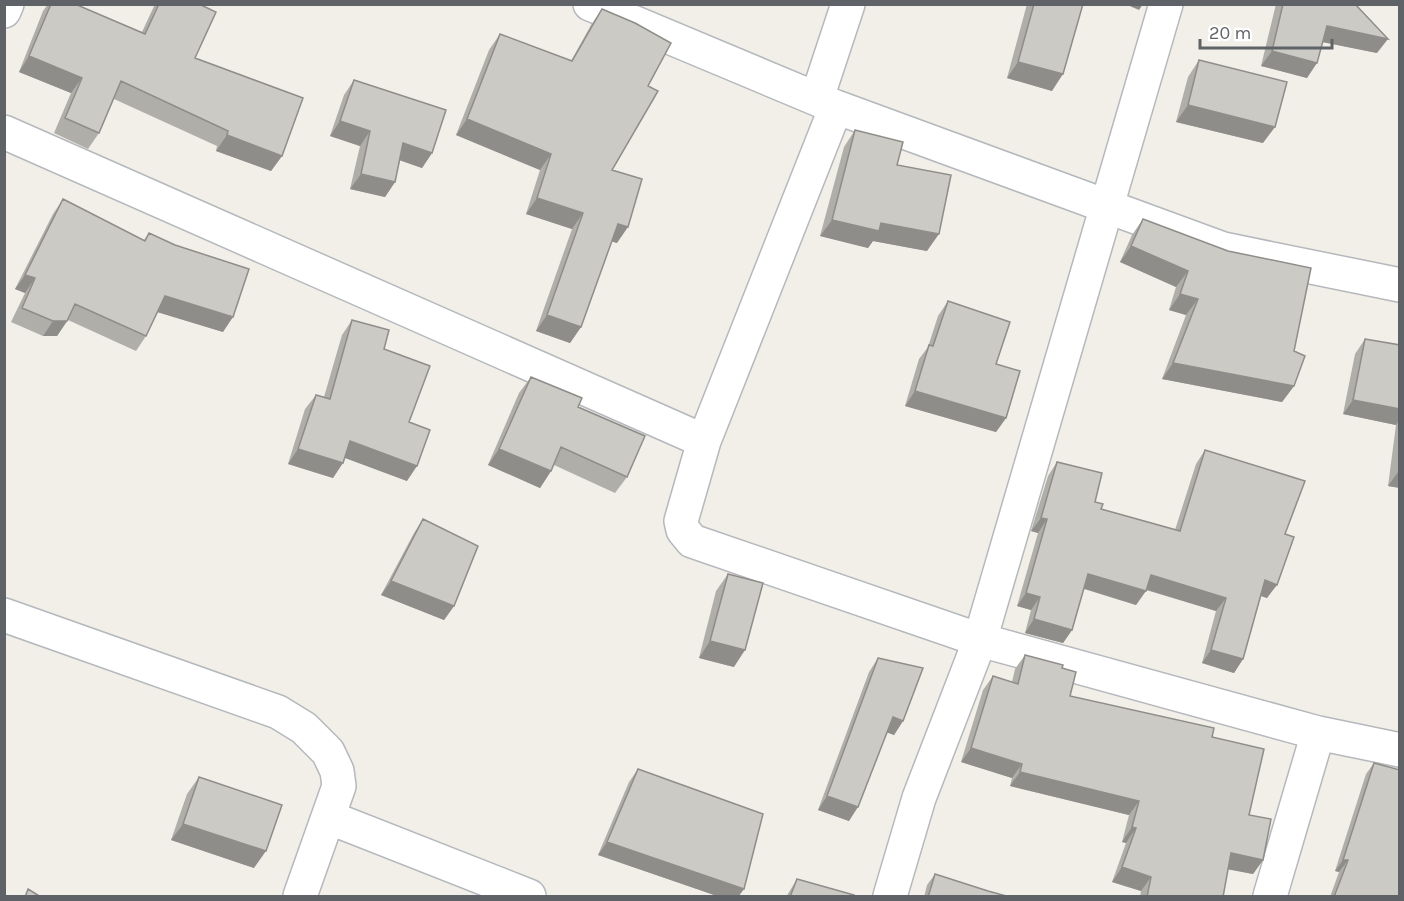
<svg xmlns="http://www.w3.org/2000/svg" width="1404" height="901" font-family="Karla,sans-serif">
<rect width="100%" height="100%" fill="#f1efe8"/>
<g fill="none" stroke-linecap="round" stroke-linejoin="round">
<g stroke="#b5b8bc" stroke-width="36">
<path id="minor" d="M590,4L836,107L1223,249L1400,285
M4,11L7,4
M817,98L848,4
M836,107L704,441L681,521L683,530L692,541L980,640L1318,733L1400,750
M4,132L704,441
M4,615L278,712L304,728L328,752L337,771L339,786L300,896
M328,817L529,896
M890,896L919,798L980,640L1166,4
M1270,896L1318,733"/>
</g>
<use href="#minor" stroke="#fff" stroke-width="33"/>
</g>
<path fill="#afaea9" d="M48,4H75L142,32L155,4H199L195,58L282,156L271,171L216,151L217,146L114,99L99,133L88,149L54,133L71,93L19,72L43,11Z
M1027,4H1083L1052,91L1007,78Z
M1276,4H1355L1377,53L1323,42L1307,78L1261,66Z
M602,9L648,86L612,170L617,243L611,241L581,327L570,343L536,331L572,229L526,214L540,170L456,135L489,50L500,34L571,61L591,25Z
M1199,60L1263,143L1176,122L1188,77Z
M354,80L432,153L422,168L400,160L395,182L385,197L350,189L360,146L330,136L344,95Z
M855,130L897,165L927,251L873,241L868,248L820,236L844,147Z
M63,199L144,240L149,233L223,332L157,312L146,336L136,351L68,320L57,336H43L11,322L25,293L15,289L53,214Z
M1143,219L1294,351V386L1282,402L1162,379L1186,315L1169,310L1176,287L1120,262L1132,235Z
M948,301L996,364L1006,418L996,432L905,406L919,359L928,347L938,316Z
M352,320L384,349L409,422L407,481L345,458L333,478L288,464L305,409L316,395L324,397L342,335Z
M1365,339L1400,345V488L1388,486L1396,425L1343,414L1355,354Z
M531,377L578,407L627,477L615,493L554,465L551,471L540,488L488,465L519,393Z
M1205,450L1285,534L1267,598L1261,596L1243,659L1234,673L1202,663L1216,611L1146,590L1136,605L1084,589L1072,630L1063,643L1025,633L1031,610L1017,606L1038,533L1031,531L1048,476L1057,462L1101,509L1175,530L1196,464Z
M423,519L454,606L444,620L381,595L414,533Z
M728,574L734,667L699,658L716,591Z
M1025,655L1062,668L1070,696L1212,737L1249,815L1263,860L1253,874L1228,869L1223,897H1140L1141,891L1112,882L1126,843L1122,842L1129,815L1010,786L1012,778L961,762L983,690L993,676L1012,682L1015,669Z
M878,658L903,721L894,735L887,732L849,821L818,810L869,672Z
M1374,763L1400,897H1330L1339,872L1335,871L1366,774Z
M638,769L744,889L738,897H720L598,855L629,782Z
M199,777L254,868L171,840L187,794Z
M935,874L988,891L1010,897H924L927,885Z
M797,879L853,897H786Z"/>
<path fill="#8f8d8a" d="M1125,4H1143L1139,10Z
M1327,26L1388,39L1377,53L1317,41Z
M1272,51L1317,63L1307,78L1261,66Z
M29,56L82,78L71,93L19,72Z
M1018,62L1063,74L1052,91L1007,78Z
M1188,105L1275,127L1263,143L1176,122Z
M467,119L551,154L540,170L456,135Z
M340,121L370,131L360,146L330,136Z
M227,135L282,156L271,171L216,151Z
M403,143L432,153L422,168L393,158Z
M361,174L395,182L385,197L350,189Z
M537,198L583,213L572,229L526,214Z
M832,220L881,223L939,234L927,251L873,241L868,248L820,236Z
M618,224L628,227L617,243L607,240Z
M1131,246L1188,271L1176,287L1120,262Z
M25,275L35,278L25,293L15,289Z
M1180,294L1198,299L1186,315L1169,310Z
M165,296L233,317L223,332L154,311Z
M547,315L581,327L570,343L536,331Z
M53,321H67L57,336H43Z
M1173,363L1294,386L1282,402L1162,379Z
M915,391L1006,418L996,432L905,406Z
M1353,400L1400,409V419L1396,425L1343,414Z
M350,441L417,466L407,481L340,456Z
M298,449L343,463L333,478L288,464Z
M499,449L551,471L540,488L488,465Z
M1398,472H1400V488L1388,486Z
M1041,518L1047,519L1038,533L1031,531Z
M1088,574L1146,591L1136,605L1079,587Z
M1151,575L1226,598L1216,611L1141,588Z
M1265,580L1277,585L1267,598L1255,594Z
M391,581L454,606L444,620L381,595Z
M1026,593L1040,597L1031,610L1017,606Z
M1034,619L1072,630L1063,643L1025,633Z
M710,641L745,650L734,667L699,658Z
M1211,650L1243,659L1234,673L1202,663Z
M893,717L903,721L894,735L883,731Z
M971,748L1022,764L1012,778L961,762Z
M1020,772L1139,801L1129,815L1010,786Z
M827,796L858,807L849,821L818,810Z
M183,824L266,851L254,868L171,840Z
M1132,827L1136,828L1126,843L1122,842Z
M607,842L744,889L738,897H720L598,855Z
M1231,853L1263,860L1253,874L1221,868Z
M1343,860H1348L1339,872L1335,871Z
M1122,867L1151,877L1141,891L1112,882Z"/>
<path fill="#cccac5" stroke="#8f8d8a" stroke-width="1.5" d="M51,4H75L145,34L159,4H199L216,12L195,58L303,98L282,156L227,135L228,131L121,81L99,133L65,118L82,78L29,56Z
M1034,4H1083L1063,74L1018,62Z
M1283,4H1355L1388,39L1327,26L1317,63L1272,51Z
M602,9L635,23L671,43L648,86L658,91L612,170L642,179L628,227L618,224L581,327L547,315L583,213L537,198L551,154L467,119L500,34L572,61Z
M1199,60L1287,82L1275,127L1188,105Z
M354,80L446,110L432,153L403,143L395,182L361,174L370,131L340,121Z
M855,130L903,142L897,165L951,175L939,234L881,223L879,231L832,220Z
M63,199L145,241L149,233L175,245L249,269L233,317L165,296L146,336L75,304L67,321H53L22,308L35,278L25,275Z
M1143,219L1228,251L1311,268L1294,351L1305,356L1294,386L1173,363L1198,299L1180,294L1188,271L1131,246Z
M948,301L1010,322L996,364L1020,371L1006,418L915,391L929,345L933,346Z
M352,320L389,330L384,349L430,366L409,422L430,430L417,466L350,441L343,463L298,449L316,395L330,399Z
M1365,339L1400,345V409L1353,400Z
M531,377L582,398L578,407L645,436L627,477L561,447L551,471L499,449Z
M1205,450L1305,481L1285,534L1294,537L1277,585L1265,580L1243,659L1211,650L1226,598L1151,575L1146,591L1088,574L1072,630L1034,619L1040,597L1026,593L1047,519L1041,518L1057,462L1102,473L1095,502L1103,504L1101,509L1180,531Z
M423,519L478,546L454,606L391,581Z
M728,574L763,583L745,650L710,641Z
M1025,655L1063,665L1062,668L1076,672L1070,696L1214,728L1212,737L1264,749L1249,815L1271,819L1263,860L1231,853L1223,897H1147L1151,877L1122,867L1136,828L1132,827L1139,801L1020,772L1022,764L971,748L993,676L1018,684Z
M878,658L923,668L903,721L893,717L858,807L827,796Z
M1374,763L1400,770V897H1334L1348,860H1343Z
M638,769L763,814L744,889L607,842Z
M199,777L282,805L266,851L183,824Z
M935,874L988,891L1010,897H928Z
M797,879L854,895L853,897H790Z
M28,889L41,897H25Z"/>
<rect width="1404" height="901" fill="none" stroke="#5f6368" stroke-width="12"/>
<path d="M1200 39v9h132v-9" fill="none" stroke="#5f6368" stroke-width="3"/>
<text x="1209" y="39" font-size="18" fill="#5f6368" stroke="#ffffff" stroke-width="4.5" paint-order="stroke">20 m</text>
</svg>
